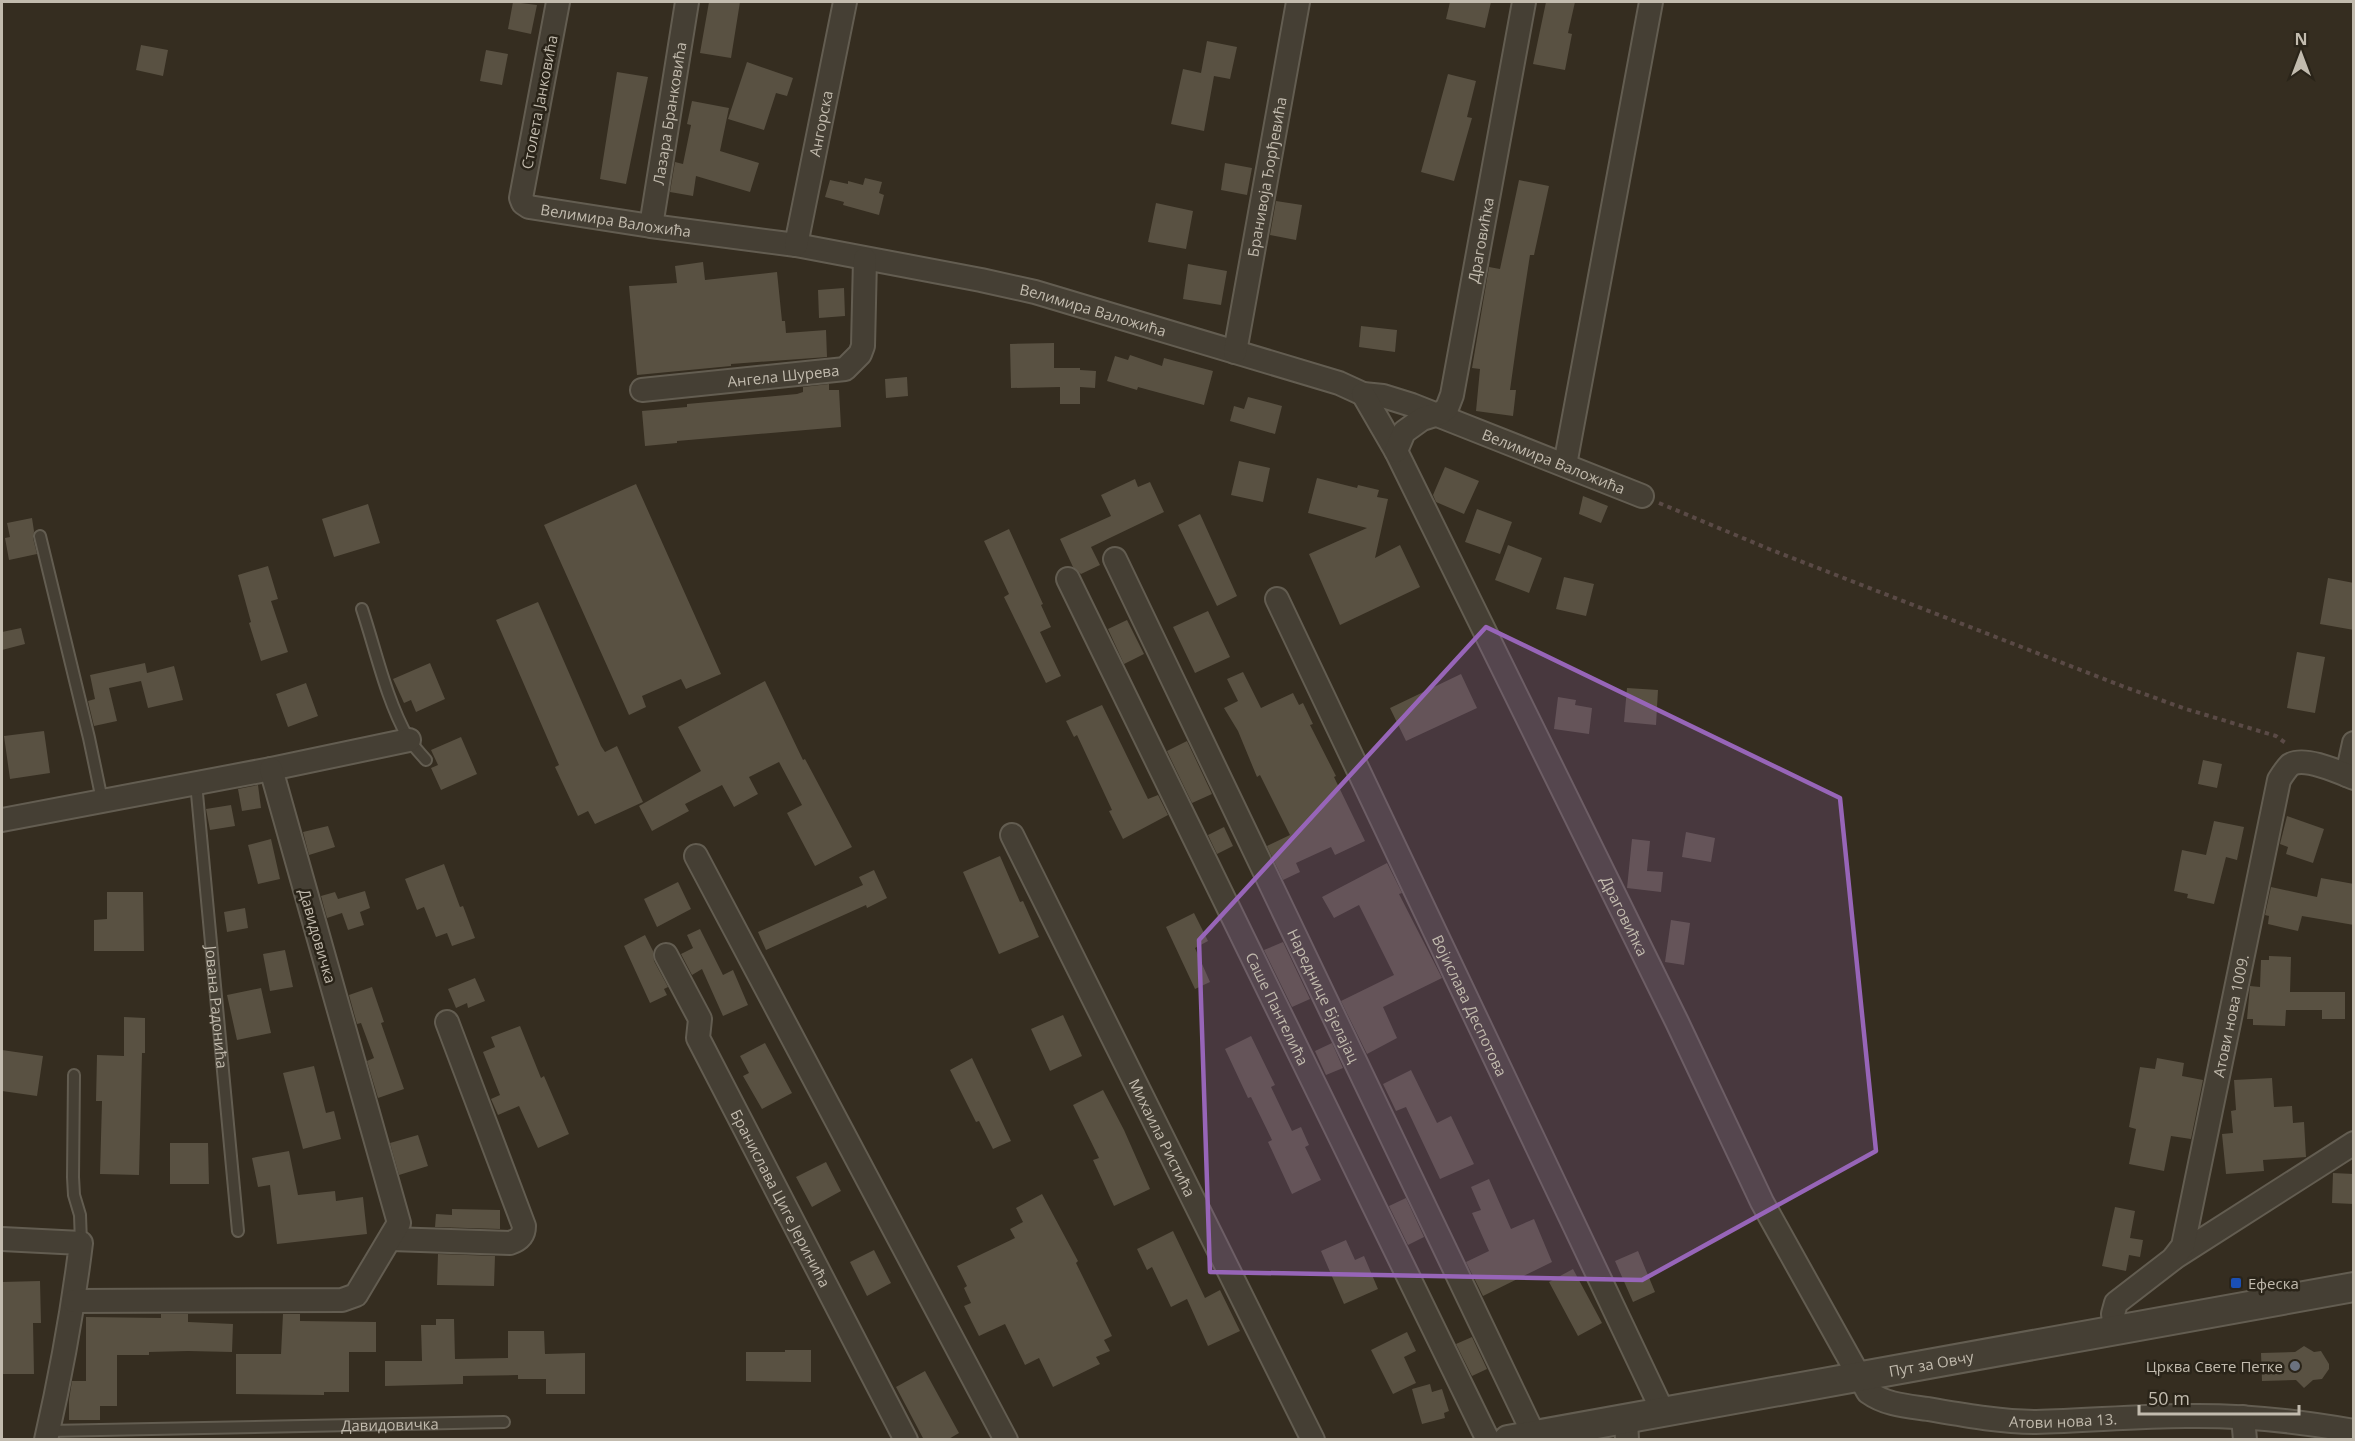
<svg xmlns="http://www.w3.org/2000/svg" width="2355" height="1441" font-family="'Open Sans',sans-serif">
<rect width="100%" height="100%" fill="#352d20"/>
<path fill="#595142" d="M513,2L537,5L531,34L508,29Z
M709,2H740L731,58L700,53Z
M1450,2H1491L1485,28L1446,19Z
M1546,2H1575L1568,33L1572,34L1565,70L1533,64Z
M1207,41L1237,47L1230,79L1214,76L1204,131L1171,124L1183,69L1201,73Z
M141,45L168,50L163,76L136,70Z
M486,50L508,54L502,85L480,81Z
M747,62L793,78L787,96L776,93L764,130L728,119Z
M617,72L648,77L626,184L600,179Z
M1448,74L1476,81L1467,117L1472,118L1454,181L1421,172Z
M692,101L729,108L720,151L759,163L750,192L696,176L693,196L670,192L675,162L683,164L691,125L687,124Z
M1225,163L1252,168L1247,195L1221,190Z
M865,178L882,182L879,193L884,195L879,215L843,205L844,202L825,197L830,180L848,184V181L863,185Z
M1519,180L1549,186L1534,255H1530L1519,326L1510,390H1516L1513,416L1476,411L1480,369L1472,368L1489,267L1500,269Z
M1276,201L1302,205L1296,240L1270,235Z
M1156,203L1193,211L1186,249L1148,242Z
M703,262L705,280L777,272L782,321H785L786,333L826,330L827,357L731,364V366L637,375L629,286L677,283L675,266Z
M1188,264L1227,271L1221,305L1183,299Z
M844,288L845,316L819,318L818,290Z
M1361,326L1397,330L1395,352L1359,347Z
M1054,343V368H1080V370L1096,371L1095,388L1080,387V404H1060V387L1011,388L1010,344Z
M1130,355L1162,366L1164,358L1213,371L1204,405L1138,387L1137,390L1107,381L1115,356L1128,360Z
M907,377L908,396L886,398L885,379Z
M829,384V390H839L841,427L677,441V443L645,446L642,411L687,407V404L797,394L803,392V387Z
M1248,397L1282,406L1275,434L1230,421L1234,406L1244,409Z
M1239,461L1270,468L1263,502L1231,495Z
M1445,467L1479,481L1464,514L1436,502L1433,495Z
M1317,478L1357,488L1358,485L1379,490L1377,497L1388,499L1375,558L1400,545L1420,587L1340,625L1309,554L1367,528L1308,513Z
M1135,479L1138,487L1150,482L1164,512L1091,547L1100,565L1081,574L1073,567L1060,539L1111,516L1101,495Z
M636,484L721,674L686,689L681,679L642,696L646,707L629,715L544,525Z
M1583,496L1608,506L1601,523L1579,514Z
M368,504L380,543L334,557L322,519Z
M1477,509L1512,522L1500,554L1465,542Z
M1200,514L1237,596L1217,606L1178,525Z
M32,518L34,531L33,538L37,554L9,560L5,538L10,537L7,523Z
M1009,529L1043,604L1041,605L1051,627L1040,632L1061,676L1046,683L1004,597L1009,594L984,541Z
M1508,545L1542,558L1529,593L1495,580Z
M268,566L278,599L271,601L288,652L261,661L249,623L251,622L238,575Z
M1564,577L1594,584L1586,616L1556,609Z
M2328,578L2354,583V630L2320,624Z
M538,602L601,746L605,752L617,746L643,802L595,824L588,811L578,816L555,767L559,765L496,620Z
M1208,611L1230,657L1195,673L1173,627Z
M1127,620L1144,654L1124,664L1108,629Z
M21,628L25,644L2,650V632Z
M2297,652L2325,657L2315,713L2287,708Z
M145,663L147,673L174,666L183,700L148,708L141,681L109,688L117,721L94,726L88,701L95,699L90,675Z
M430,663L445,699L416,712L411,700L404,703L393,679Z
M1243,672L1261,708L1293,693L1299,705L1303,703L1313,724L1310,725L1336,776L1334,777L1365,841L1335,855L1331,847L1296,863L1300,872L1283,880L1267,846L1290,835L1260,775L1257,777L1238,731L1224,708L1238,701L1227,679Z
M1461,674L1477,708L1406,741L1390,708Z
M765,681L803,760L805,759L852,847L815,866L787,813L802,805L779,762L749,777L758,794L734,807L722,785L685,804L689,811L652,831L639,806L701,771L678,727Z
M306,683L318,716L288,727L276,694Z
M1627,688L1658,690L1656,725L1624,722Z
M1558,697L1576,700L1575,705L1592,708L1589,734L1554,729Z
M1102,705L1148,799L1158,795L1168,815L1123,839L1109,811L1112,810L1077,735L1074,737L1066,721Z
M44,731L50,773L10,779L4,736Z
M461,737L477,774L441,790L431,768L438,765L431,750Z
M1187,741L1212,794L1192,803L1167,751Z
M2203,760L2222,764L2217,788L2198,784Z
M258,785L261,808L242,811L238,789Z
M231,805L235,826L210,830L206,809Z
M2287,816L2324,829L2313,863L2286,854L2288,847L2280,844Z
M2214,821L2244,827L2237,860L2226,857L2214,904L2187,898L2188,894L2174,891L2182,850L2206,855Z
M328,826L335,847L309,855L303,832Z
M1224,827L1233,846L1217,854L1208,835Z
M1686,832L1715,838L1711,862L1682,857Z
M271,839L280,879L258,884L248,845Z
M1632,839L1650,841L1647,871L1663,872L1661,892L1627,888Z
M1000,856L1020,902L1023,901L1039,937L999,954L963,872Z
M1387,863L1402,893L1399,894L1442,978L1383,1007L1397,1038L1367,1054L1341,1001L1394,975L1359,905L1334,918L1322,897Z
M444,864L460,907L463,906L475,938L452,946L447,933L436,937L424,907L417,910L405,879Z
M874,870L887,898L867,908L866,905L766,950L758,932L863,885L859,877Z
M2321,878L2354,884V925L2302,916L2298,931L2268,924L2269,916L2265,915L2271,887L2317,897Z
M678,882L691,909L657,927L644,899Z
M365,891L370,908L360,912L364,925L348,930L342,913L327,918L321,896L335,892L338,899Z
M107,892H143L144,951H94V920L107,919Z
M245,908L248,928L227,932L224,912Z
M1194,913L1208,941L1195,948L1210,982L1195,989L1166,927Z
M1671,920L1690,923L1684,965L1665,962Z
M700,929L723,975L733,970L748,1005L723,1016L702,969L692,975L681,954L693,948L687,935Z
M645,935L653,951L654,961L668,987L664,989L667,995L650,1003L624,946Z
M1283,942L1310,999L1292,1007L1264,950Z
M285,950L293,987L270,991L263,954Z
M2269,956L2291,957L2290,992H2345V1019H2322V1010H2286L2285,1026L2253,1025V1019H2247L2250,986L2260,987L2261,960H2269Z
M475,978L485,1001L468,1008L467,1003L456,1008L448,989Z
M372,987L384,1022L381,1023L404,1089L378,1098L367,1061L374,1058L361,1023L357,1024L349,995Z
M261,988L271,1033L237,1040L227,995Z
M1063,1015L1082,1056L1050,1071L1031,1029Z
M124,1017L145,1018V1053H142L139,1175L100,1174L102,1101H96L97,1055L124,1056Z
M520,1026L541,1078L544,1076L569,1134L538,1148L519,1106L498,1115L491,1099L500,1095L483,1052L495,1047L491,1037Z
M1251,1036L1275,1085L1271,1087L1292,1131L1301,1127L1309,1145L1305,1147L1321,1180L1292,1194L1268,1142L1272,1140L1251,1097L1248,1098L1225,1049Z
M765,1043L792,1093L762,1109L743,1076L749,1073L740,1056Z
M1332,1043L1343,1068L1326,1075L1315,1051Z
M2,1050L43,1056L37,1096L2,1091Z
M972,1058L1011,1141L993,1149L979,1121L976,1122L950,1070Z
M2157,1058L2184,1063L2182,1076L2203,1080L2191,1139L2171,1136L2164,1171L2129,1164L2136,1129L2129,1127L2140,1067L2155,1069Z
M314,1066L326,1113L334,1111L341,1139L303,1149L283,1073Z
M1411,1070L1437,1123L1451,1116L1474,1164L1440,1179L1406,1107L1396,1111L1383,1084Z
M2272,1078L2274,1107L2292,1106L2293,1123L2304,1122L2306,1157L2263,1160L2264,1171L2226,1174L2222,1134L2233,1133L2231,1111L2236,1110L2234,1080Z
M1103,1090L1124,1130L1150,1189L1114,1206L1093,1160L1099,1158L1073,1105Z
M418,1135L428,1166L399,1175L390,1143Z
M170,1143H208L209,1184H170Z
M289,1151L298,1195L335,1191L336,1201L363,1197L367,1234L277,1244L270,1185L258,1187L252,1158Z
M826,1162L841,1191L812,1207L796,1177Z
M2333,1173L2354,1174V1204L2332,1203Z
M1489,1179L1511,1229L1534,1219L1552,1262L1483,1296L1466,1262L1489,1251L1472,1213L1481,1210L1471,1187Z
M1042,1194L1078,1261L1076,1263L1112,1336L1104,1340L1110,1351L1096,1357L1100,1364L1053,1387L1039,1358L1025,1365L1005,1324L979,1336L964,1306L971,1303L964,1288L967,1286L957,1266L1015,1238L1010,1229L1023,1222L1016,1208Z
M1406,1198L1424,1237L1408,1245L1389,1206Z
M2115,1207L2135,1211L2130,1238L2143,1240L2140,1257L2129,1255L2126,1271L2102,1266Z
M452,1209L500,1210V1229L435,1227L436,1214L452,1215Z
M1173,1231L1205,1298L1220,1290L1240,1331L1208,1346L1187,1299L1171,1307L1152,1267L1147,1270L1137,1249Z
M1346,1240L1355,1260L1364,1256L1378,1289L1344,1304L1321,1251Z
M874,1250L891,1283L867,1296L850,1262Z
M1638,1251L1655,1292L1633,1302L1615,1261Z
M438,1254L495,1256L494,1286L437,1285Z
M1573,1269L1602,1323L1578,1336L1549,1282Z
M40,1281L41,1323H33L34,1374H2V1282Z
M161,1314H188V1322L233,1324L232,1352L188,1351L149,1352V1355H117V1406H100V1420H69V1400L72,1381H86V1317L161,1318Z
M283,1314H300V1321L376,1322V1352H349V1392H324V1395L236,1394V1354H281Z
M436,1319H454L455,1359L508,1358V1331H544L545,1354L585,1353V1394H546V1379H518V1375L463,1376V1384L385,1386V1361H422L421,1325H436Z
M1407,1332L1416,1351L1404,1357L1416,1383L1393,1394L1371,1350Z
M1472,1337L1487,1369L1472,1376L1456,1344Z
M2304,1346L2314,1352L2321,1351L2329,1364V1369L2322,1379L2313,1380L2304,1388L2296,1380L2262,1381L2261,1353L2295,1352Z
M785,1350H811V1382L746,1381V1352H785Z
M925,1371L959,1433L947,1440H924L896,1387Z
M1430,1384L1432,1392L1442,1389L1449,1411L1444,1413L1445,1418L1422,1424L1412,1389Z"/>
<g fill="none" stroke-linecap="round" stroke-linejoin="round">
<g stroke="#635d51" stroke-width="14">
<g id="service">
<path d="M40,536L89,738L102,800"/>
<path d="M362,609C376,651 386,699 408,738C413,746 420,753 426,760"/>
<path id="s1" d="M196,783L238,1231"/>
<path d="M74,1075L73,1177L74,1195L80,1215L81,1243"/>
<path id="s2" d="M48,1431L504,1422"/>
</g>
</g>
<g stroke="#635d51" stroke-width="26">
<g id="minor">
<path id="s3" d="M558,2L521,198L523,203L529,207L651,226L796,245L981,280L1035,292L1339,383L1363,394L1383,396L1412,405L1642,496"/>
<path id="s4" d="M651,226L687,2"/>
<path id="s5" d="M796,245L845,2"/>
<path id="s6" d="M1235,352L1298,2"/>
<path id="s7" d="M642,390L845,369L860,354L863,346L865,259"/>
<path id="s8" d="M1363,394L1396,451L1677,1022L1762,1202L1868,1392C1886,1405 1907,1406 1928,1409C1963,1415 2001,1422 2036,1422C2086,1421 2136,1416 2186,1416C2243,1415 2298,1421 2354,1431"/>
<path id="s9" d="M1396,451L1404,432L1422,419L1441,413L1447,408L1452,395L1524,2"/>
<path d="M1565,465L1651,2"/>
<path id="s10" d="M1115,559L1534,1435"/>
<path id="s11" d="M1068,579L1488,1440"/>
<path id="s12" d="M1277,599L1663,1412"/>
<path d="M2347,775L2354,743"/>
<path d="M2,820L271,769L409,740"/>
<path id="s13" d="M1012,835L1313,1440"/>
<path d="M696,856L1006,1440"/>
<path id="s14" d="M666,955L700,1019L698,1038L906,1440"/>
<path d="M2,1239L81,1243C73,1309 61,1374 46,1440"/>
<path d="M391,1239L510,1243C519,1240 524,1236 524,1226L447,1022"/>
<path d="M2174,1258L2354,1143"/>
<path d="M74,1301L342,1300L356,1295L399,1223L271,769"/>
<path id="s15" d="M2115,1330L2113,1314L2116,1303L2173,1259L2183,1246L2279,780C2282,775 2286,769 2290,765C2304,756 2339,772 2354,778"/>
<path d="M2243,1417L2245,1440"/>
<path d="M1626,1419L1627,1440"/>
</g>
</g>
<g stroke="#635d51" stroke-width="32">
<g id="tertiary">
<path id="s16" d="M1508,1440L2354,1287"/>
</g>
</g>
<path stroke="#5a4a46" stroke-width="4" stroke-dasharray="4.5 4.5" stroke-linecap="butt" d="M1659,503L1769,549L2122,686L2186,709L2276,736L2287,744"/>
<use href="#service" stroke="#453f34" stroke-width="10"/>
<use href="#minor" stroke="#453f34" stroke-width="22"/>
<use href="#tertiary" stroke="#453f34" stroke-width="28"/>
</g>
<path fill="#9765b8" fill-opacity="0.2" stroke="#9765b8" stroke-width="4.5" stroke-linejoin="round" d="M1486,627L1840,798L1876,1151L1642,1280L1210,1272L1199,940Z"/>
<rect fill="#1a4fb4" stroke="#2a2419" stroke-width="2" x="2230" y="1277" width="12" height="12" rx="3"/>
<circle fill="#6b7280" stroke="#2a2419" stroke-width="2" cx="2295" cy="1366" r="6"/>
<g text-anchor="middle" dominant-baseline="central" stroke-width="5" stroke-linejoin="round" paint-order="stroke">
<g font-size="15" fill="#c2bbae" stroke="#2a2419">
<text transform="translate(539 102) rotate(-79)">Столета Јанковића</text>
<text stroke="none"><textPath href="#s4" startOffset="114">Лазара Бранковића</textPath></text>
<text stroke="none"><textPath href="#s5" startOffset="124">Ангорска</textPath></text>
<text stroke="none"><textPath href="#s6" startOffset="178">Бранивоја Ђорђевића</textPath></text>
<text stroke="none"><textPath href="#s3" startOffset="300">Велимира Валожића</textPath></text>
<text stroke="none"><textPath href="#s9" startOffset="242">Драговићка</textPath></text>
<text stroke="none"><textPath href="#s3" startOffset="786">Велимира Валожића</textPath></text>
<text stroke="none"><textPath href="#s7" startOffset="142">Ангела Шурева</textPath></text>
<text stroke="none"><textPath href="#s3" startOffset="1272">Велимира Валожића</textPath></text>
<text stroke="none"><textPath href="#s8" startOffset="584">Драговићка</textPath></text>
<text transform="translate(318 936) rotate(74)">Давидовичка</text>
<text stroke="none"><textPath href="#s10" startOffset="484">Нареднице Бјелајац</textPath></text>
<text stroke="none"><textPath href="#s12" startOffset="450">Војислава Деспотова</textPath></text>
<text stroke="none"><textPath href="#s1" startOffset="225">Јована Радонића</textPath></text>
<text stroke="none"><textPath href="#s11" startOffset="478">Саше Пантелића</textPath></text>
<text stroke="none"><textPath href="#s15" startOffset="351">Атови нова 1009.</textPath></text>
<text stroke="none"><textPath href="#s13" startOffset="338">Михаила Ристића</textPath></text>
<text stroke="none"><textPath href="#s14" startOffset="272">Бранислава Циге Јеринића</textPath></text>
<text stroke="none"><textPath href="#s16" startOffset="430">Пут за Овчу</textPath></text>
<text stroke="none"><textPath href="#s8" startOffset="1318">Атови нова 13.</textPath></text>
<text stroke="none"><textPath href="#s2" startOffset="342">Давидовичка</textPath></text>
</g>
<g font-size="15" fill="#c2bbae" stroke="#2a2419" text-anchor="start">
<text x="2248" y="1283">Ефеска</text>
<text x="2283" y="1366" text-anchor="end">Црква Свете Петке</text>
</g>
</g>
<rect width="2355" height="1441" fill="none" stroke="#c2bbae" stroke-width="6"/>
<g transform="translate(2301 54)" stroke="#2a2419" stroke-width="4.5" paint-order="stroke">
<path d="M0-4.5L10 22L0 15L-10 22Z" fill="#c2bbae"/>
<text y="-9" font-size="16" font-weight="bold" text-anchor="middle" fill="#c2bbae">N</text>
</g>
<path d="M2139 1405v9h160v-9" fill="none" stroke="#c2bbae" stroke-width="3"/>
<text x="2148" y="1405" font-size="18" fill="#c2bbae" stroke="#2a2419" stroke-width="4.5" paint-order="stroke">50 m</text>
</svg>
